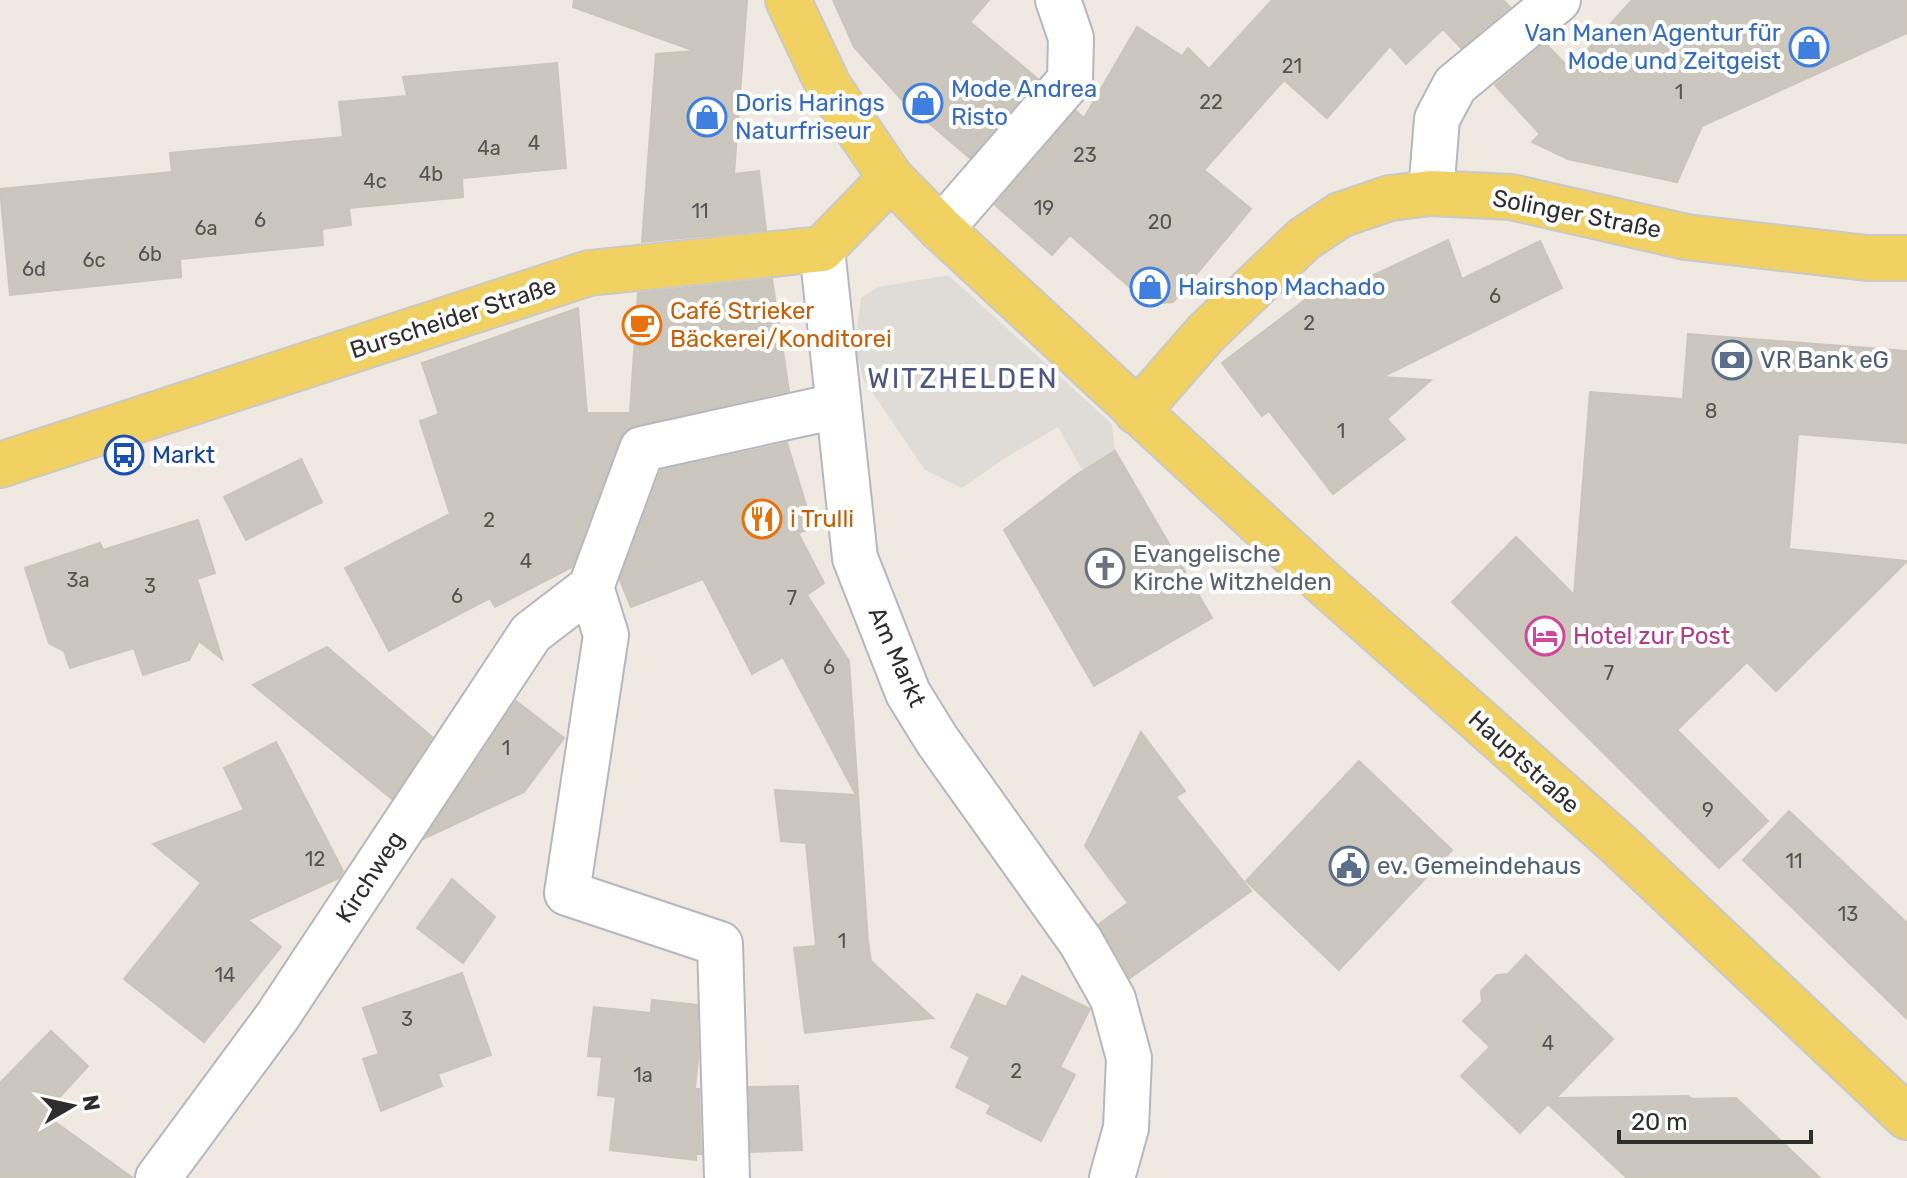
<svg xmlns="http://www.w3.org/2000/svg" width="1907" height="1178" font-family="Rubik,sans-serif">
<rect width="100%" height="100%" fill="#efe9e1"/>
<path fill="#dfdcd8" d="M948,275L1112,424L1115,451L1083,471L1058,427L1005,458L962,488L925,470L863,379L855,346L861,298L878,287Z"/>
<path fill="#cbc7bf" stroke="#cbc5ba" stroke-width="2" d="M574,0H747L734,174L759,171L766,230L642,242L656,54L695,51L573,7Z
M833,0H989L970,22L1038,79L970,158L903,101L854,47Z
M1272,0H1503L1510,7L1461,48L1443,29L1406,64L1390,46L1327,118L1284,80L1204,170L1251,209L1173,302L1149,304L1070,235L1052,255L995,205L1076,111L1084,118L1137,27L1182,56L1188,48L1209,69Z
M1632,0H1907V33L1702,126L1677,182L1568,159L1532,142L1540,134L1495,85L1545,43L1570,69Z
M557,63L566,168L462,178L463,197L349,208L351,225L322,229L323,245L180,259L181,277L10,295L0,189L172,172L170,153L343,137L339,102L407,96L403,77Z
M1448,240L1462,279L1540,241L1562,288L1382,377L1431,380L1387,419L1405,439L1333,494L1269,411L1262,416L1222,363L1318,290L1325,298Z
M772,279L789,391L637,425L626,430L619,440L572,567L495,607L490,598L389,651L345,568L450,514L420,421L439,414L422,363L578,308L587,413H630L638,293Z
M1688,334L1907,351V443L1798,434L1789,549L1907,561L1776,691L1747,662L1677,730L1768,821L1719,868L1452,602L1516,537L1574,595L1590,392L1683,399Z
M787,443L813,528L798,533L824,583L807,595L849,661L868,942L871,961L933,1018L805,1033L794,948L816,946L806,843L781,841L775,790L856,795L783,657L752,674L703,579L631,607L620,580L661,470Z
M1115,451L1212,618L1094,686L1004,530L1076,475Z
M301,459L322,502L246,540L224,497Z
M198,520L215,573L197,579L222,659L199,641L189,660L143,675L134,648L70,668L64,651L49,643L25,568L100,543L103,550Z
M327,647L432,737L392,799L253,685Z
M516,701L564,738L524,792L425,838Z
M1141,732L1185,791L1176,797L1251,891L1130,978L1099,924L1128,903L1085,846Z
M276,742L343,871L339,878L248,920L281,947L204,1042L124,979L201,883L153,844L244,810L224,768Z
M1359,761L1452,850L1339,970L1246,881Z
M1789,811L1907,923V1019L1743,860Z
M452,879L495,917L463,963L417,928Z
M1526,955L1613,1039L1556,1098L1688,1096L1692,1099L1736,1098L1820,1178H1627L1548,1104L1520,1133L1461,1076L1490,1047L1463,1021L1482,1002L1481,991L1497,975L1508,974Z
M462,973L491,1055L438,1074L442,1086L381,1111L363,1059L379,1054L363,1008Z
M1022,976L1090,1009L1060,1067L1075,1075L1041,1141L987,1113L991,1105L956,1087L970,1057L951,1047L977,994L1006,1007Z
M652,1000L697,1005L698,1059L695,1089H699L701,1154H696V1160L610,1150L616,1097L598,1095L602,1057L588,1056L594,1007L651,1013Z
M51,1031L88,1066L44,1114L133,1178H0V1083Z
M798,1086L802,1150L751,1152L749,1087Z"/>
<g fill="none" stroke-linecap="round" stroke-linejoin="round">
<g stroke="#b4b7c1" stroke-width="48">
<path id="minor" d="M1431,193L1437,119L1455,85L1558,0
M941,229L1070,80L1071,38L1058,0
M822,249L855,558L908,693L937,740L1081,942L1113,999L1129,1058L1126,1128L1112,1178
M591,587L642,449L837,406
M158,1178L277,1017L531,633L591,587L606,635L567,893L720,944L727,1178"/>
</g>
<g stroke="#c9c9c9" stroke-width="48">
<path id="major" d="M788,0L829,87L891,178L941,229L1326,585L1617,843L1907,1117
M1137,412L1206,333L1304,239L1340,215L1390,198L1431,193L1511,197L1686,237L1867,258H1907
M0,465L589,273L822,249L891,178"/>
</g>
<use href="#minor" stroke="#fff" stroke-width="44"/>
<use href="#major" stroke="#f2d163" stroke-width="44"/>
</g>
<defs>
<g id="shop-ring" transform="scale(2)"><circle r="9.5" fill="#fff" stroke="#3f7fe0" stroke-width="1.5"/><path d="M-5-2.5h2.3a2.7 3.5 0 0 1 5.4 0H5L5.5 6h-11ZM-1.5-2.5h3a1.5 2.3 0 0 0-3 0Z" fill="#3f7fe0"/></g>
<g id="cafe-ring" transform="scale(2)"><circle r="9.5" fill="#fff" stroke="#e8710a" stroke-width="1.5"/><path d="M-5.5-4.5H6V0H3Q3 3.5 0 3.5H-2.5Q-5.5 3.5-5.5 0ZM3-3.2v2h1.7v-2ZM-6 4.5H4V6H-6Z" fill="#e8710a"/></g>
<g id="bank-ring" transform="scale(2)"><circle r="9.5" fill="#fff" stroke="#5c6f8a" stroke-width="1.5"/><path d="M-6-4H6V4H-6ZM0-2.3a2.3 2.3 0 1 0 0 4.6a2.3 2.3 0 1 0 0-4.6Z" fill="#5c6f8a"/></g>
<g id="bus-ring" transform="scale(2)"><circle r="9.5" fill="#fff" stroke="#1a4fb4" stroke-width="1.5"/><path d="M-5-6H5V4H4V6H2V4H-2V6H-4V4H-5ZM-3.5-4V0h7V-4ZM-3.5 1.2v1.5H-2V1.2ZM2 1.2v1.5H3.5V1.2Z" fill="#1a4fb4"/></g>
<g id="restaurant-ring" transform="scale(2)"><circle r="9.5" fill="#fff" stroke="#e8710a" stroke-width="1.5"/><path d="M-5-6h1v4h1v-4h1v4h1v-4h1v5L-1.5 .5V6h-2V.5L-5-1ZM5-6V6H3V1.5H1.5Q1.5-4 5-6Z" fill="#e8710a"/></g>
<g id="church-ring" transform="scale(2)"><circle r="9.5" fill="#fff" stroke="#6b7280" stroke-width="1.5"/><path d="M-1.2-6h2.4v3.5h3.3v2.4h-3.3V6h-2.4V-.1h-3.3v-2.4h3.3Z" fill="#6b7280"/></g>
<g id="hotel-ring" transform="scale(2)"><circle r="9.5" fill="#fff" stroke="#d1479c" stroke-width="1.5"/><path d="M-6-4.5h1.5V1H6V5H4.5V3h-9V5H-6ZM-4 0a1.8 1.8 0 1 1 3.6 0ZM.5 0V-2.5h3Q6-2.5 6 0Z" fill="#d1479c"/></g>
<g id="civic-ring" transform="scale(2)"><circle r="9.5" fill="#fff" stroke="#5c6f8a" stroke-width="1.5"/><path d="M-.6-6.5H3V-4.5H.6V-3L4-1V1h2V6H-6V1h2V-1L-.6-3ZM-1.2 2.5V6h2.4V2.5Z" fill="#5c6f8a"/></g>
</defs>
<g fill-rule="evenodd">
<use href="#shop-ring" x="1809" y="47"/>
<use href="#shop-ring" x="923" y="103"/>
<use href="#shop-ring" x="707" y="117"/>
<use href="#shop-ring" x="1150" y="287"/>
<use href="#cafe-ring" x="642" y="325"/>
<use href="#bank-ring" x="1732" y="360"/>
<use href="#bus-ring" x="124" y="455"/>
<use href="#restaurant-ring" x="762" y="519"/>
<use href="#church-ring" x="1105" y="568"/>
<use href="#hotel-ring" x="1545" y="636"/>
<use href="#civic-ring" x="1349" y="866"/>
</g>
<g text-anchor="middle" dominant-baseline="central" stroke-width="8" stroke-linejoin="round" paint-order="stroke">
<g font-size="20" fill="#555452">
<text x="1292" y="66">21</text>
<text x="1679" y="92">1</text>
<text x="1211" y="102">22</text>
<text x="534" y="143">4</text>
<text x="489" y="148">4a</text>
<text x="1085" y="155">23</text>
<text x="431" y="174">4b</text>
<text x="375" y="181">4c</text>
<text x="1044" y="208">19</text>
<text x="700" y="211">11</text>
<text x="260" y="220">6</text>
<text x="1160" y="222">20</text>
<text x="206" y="228">6a</text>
<text x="150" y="254">6b</text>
<text x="94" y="260">6c</text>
<text x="34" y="269">6d</text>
<text x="1495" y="296">6</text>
<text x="1309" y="323">2</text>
<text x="1711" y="411">8</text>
<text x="1341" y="431">1</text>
<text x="489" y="520">2</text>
<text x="526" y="561">4</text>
<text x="78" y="580">3a</text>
<text x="150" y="586">3</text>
<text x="457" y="596">6</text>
<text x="792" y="598">7</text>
<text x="829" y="667">6</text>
<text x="1609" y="673">7</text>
<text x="506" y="748">1</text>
<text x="1708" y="810">9</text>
<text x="315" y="859">12</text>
<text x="1794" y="861">11</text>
<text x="1848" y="914">13</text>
<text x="842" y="941">1</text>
<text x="225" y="975">14</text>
<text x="407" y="1019">3</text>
<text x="1548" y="1043">4</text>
<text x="1016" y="1071">2</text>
<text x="643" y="1075">1a</text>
</g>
<g font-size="24" fill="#366cbe" stroke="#fff" text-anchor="start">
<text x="1781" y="33" text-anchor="end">Van Manen Agentur für<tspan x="1781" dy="28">Mode und Zeitgeist</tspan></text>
<text x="951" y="89">Mode Andrea<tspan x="951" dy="28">Risto</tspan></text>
<text x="735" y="103">Doris Harings<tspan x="735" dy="28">Naturfriseur</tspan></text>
<text x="1178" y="287">Hairshop Machado</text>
</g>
<g font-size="24" fill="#2e2e2e" stroke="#fff">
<text transform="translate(1577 214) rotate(11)">Solinger Straße</text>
<text transform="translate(453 318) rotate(-18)">Burscheider Straße</text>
<text transform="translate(897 657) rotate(66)">Am Markt</text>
<text transform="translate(1524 762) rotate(42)">Hauptstraße</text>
<text transform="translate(370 877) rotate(-57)">Kirchweg</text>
</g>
<g font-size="24" fill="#c56008" stroke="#fff" text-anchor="start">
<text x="670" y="311">Café Strieker<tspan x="670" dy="28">Bäckerei/Konditorei</tspan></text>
<text x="790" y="519">i Trulli</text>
</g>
<g font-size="24" fill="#4e5e75" stroke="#fff" text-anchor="start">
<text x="1760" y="360">VR Bank eG</text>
<text x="1377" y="866">ev. Gemeindehaus</text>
</g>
<g font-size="24" fill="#164399" stroke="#fff" text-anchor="start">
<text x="152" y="455">Markt</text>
</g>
<g font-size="24" fill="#5b616d" stroke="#fff" text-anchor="start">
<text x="1133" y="554">Evangelische<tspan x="1133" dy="28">Kirche Witzhelden</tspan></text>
</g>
<g font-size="24" fill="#b23c85" stroke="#fff" text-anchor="start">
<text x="1573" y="636">Hotel zur Post</text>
</g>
<g font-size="28" letter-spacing="2" fill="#4d5680" stroke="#fff">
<text x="963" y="378">WITZHELDEN</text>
</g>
</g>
<g transform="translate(72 1106) rotate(81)" stroke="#ffffff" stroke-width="6" paint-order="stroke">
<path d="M0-6L14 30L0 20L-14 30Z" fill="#2e2e2e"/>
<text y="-12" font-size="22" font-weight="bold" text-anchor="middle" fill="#2e2e2e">N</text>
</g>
<path d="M1619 1130v12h192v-12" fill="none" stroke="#2e2e2e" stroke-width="4"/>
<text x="1631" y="1130" font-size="24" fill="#2e2e2e" stroke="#ffffff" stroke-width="6" paint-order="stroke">20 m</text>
</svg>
